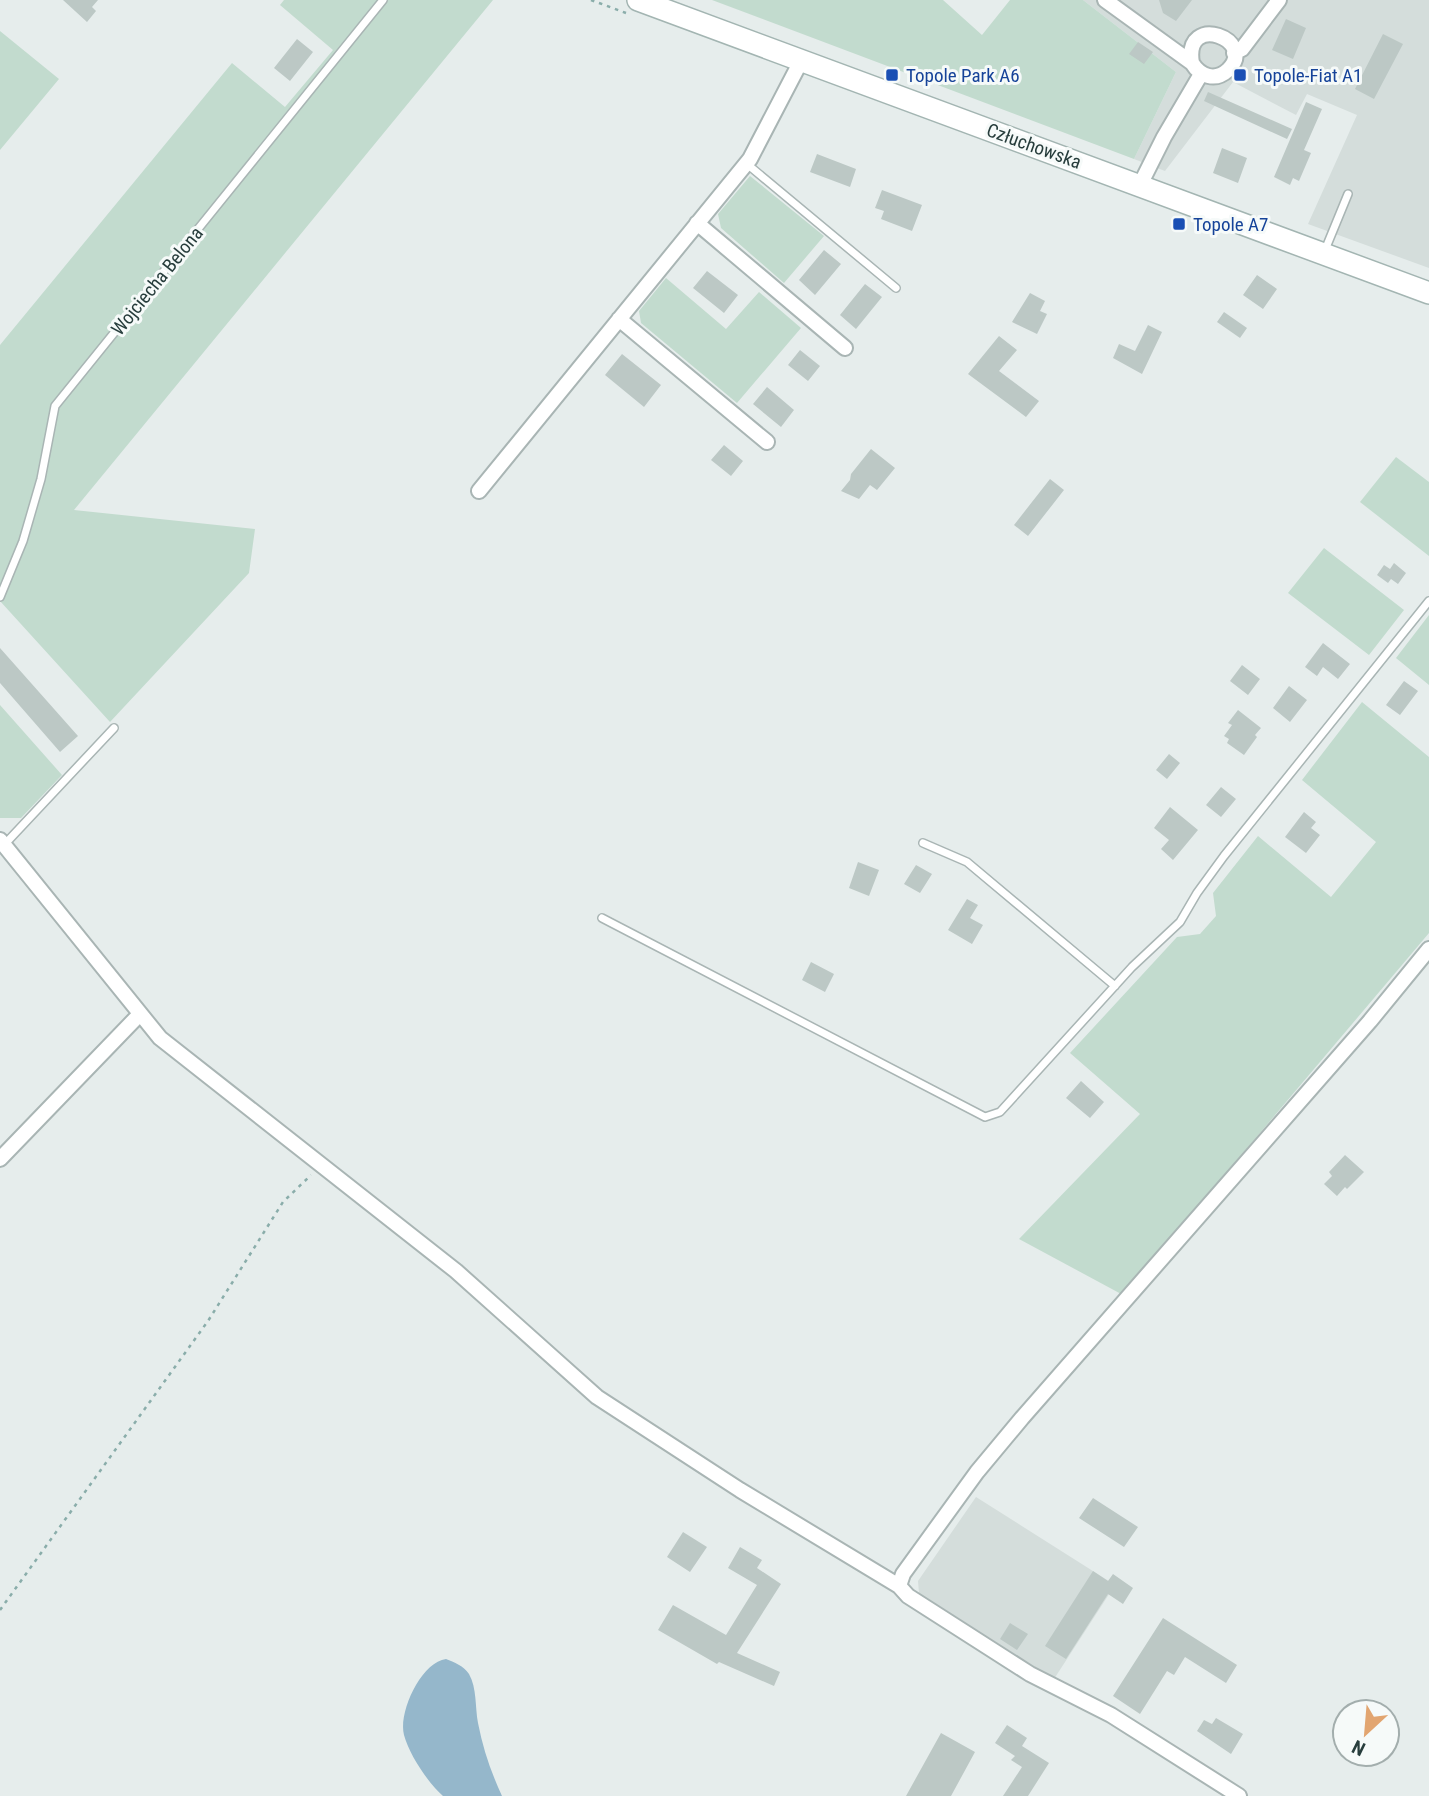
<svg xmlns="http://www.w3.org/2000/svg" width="1429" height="1796" font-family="'Roboto Condensed',sans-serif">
<rect width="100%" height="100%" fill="#e6edec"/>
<path fill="#d4dddb" d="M1083,0H1429V268L1308,224L1357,115L1307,94L1296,115L1233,82L1165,171L1134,159L1176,72Z
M976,1497L1115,1585L1054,1679L919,1593L918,1581Z"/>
<path fill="#c2dbce" d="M284,0H493L74,510L255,529L249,573L110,722L0,601V345L232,63L285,107L333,50L280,5Z
M712,0H943L982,35L1010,0H1083L1176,72L1134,159Z
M0,31L59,79L0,150Z
M750,176L824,236L784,283L721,228L718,214Z
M666,278L726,329L759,292L801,328L737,403L641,323L639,311Z
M1396,457L1429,482V556L1360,502Z
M1324,548L1404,610L1369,655L1288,593Z
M1429,615V685L1396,658Z
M1362,702L1429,757V933L1123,1295L1019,1239L1140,1114L1070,1053L1177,937L1200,934L1216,916L1213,893L1258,836L1331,897L1376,842L1302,780Z
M0,705L62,775L21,818H0Z"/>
<path fill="#95b7cb" d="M446,1659C454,1662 464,1666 469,1674C477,1688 475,1707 478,1723C483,1749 491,1772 502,1796H443C428,1783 409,1754 404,1735C398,1713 421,1662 446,1659Z"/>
<path fill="#bcc8c5" d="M63,0H98L92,7L96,11L87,22Z
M1159,0H1192L1176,21L1163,13Z
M1286,19L1306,28L1293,59L1272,50Z
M1383,34L1403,44L1374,99L1355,89Z
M297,39L313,52L290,81L274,68Z
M1138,42L1153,52L1144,64L1129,54Z
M1208,92L1292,129L1287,139L1204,101Z
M1306,102L1322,109L1304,150L1311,153L1299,181L1293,178L1290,185L1274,177Z
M1222,148L1247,158L1238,183L1213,173Z
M817,154L856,169L850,187L810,172Z
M882,190L922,205L912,231L881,219L884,211L875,208Z
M824,250L841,264L815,295L799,280Z
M707,271L738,295L724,313L693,288Z
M1257,275L1277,289L1263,309L1243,295Z
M865,284L882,297L856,329L840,315Z
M1030,293L1045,301L1040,311L1047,314L1037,334L1012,322Z
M1224,312L1247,328L1240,338L1217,322Z
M1148,325L1162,332L1142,374L1113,358L1119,344L1135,351Z
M999,336L1017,350L999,371L1039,401L1026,417L968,374Z
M800,350L820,366L808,381L788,365Z
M622,354L661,385L644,407L605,375Z
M767,387L794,410L781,427L753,404Z
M724,445L743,461L731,476L711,460Z
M871,449L895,468L877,490L870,485L859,499L841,491L850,480L851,474Z
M1050,479L1064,490L1028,536L1014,525Z
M1394,563L1406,573L1398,584L1391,579L1388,583L1377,575L1384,565L1390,569Z
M1323,643L1350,664L1338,679L1323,667L1317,676L1305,667Z
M0,648L78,736L60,752L0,683Z
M1242,665L1260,679L1248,695L1230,681Z
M1404,681L1418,691L1400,715L1386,705Z
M1289,686L1307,700L1290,722L1273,708Z
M1238,710L1261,728L1255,735L1257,737L1244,755L1227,743L1229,739L1224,736L1232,725L1228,723Z
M1169,754L1180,763L1167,779L1156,770Z
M1221,787L1236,799L1221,817L1206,805Z
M1170,807L1198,830L1173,860L1161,849L1169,840L1154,828Z
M1304,812L1316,822L1311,828L1320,835L1306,853L1285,837Z
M858,862L879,870L869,896L849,888Z
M916,865L932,874L920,893L904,884Z
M967,899L978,905L970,918L983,925L972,944L948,930Z
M811,962L834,974L825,992L802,980Z
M1081,1081L1104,1102L1090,1118L1066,1098Z
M1345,1155L1364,1172L1347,1189L1345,1187L1337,1196L1324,1184L1332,1176L1329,1172Z
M1093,1498L1138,1527L1124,1547L1079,1518Z
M683,1532L707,1547L690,1572L667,1557Z
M740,1547L762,1560L757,1568L781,1584L737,1653L780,1672L774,1686L719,1662L717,1664L658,1630L673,1605L726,1635L757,1585L728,1568Z
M1093,1571L1108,1581L1113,1574L1133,1588L1123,1604L1108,1594L1066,1659L1045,1646Z
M1163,1618L1237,1665L1226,1683L1185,1657L1174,1675L1167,1671L1140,1714L1113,1696Z
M1010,1623L1028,1634L1017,1650L1000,1639Z
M1216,1718L1243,1734L1231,1754L1197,1731L1204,1720L1212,1724Z
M1007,1725L1027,1738L1022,1746L1049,1763L1028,1796H1003L1022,1767L1011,1760L1015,1756L995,1743Z
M941,1733L975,1752L951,1796H906Z"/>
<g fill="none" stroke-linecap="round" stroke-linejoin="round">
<g stroke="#a9b5b4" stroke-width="10">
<path id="service" d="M747,164L896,288
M1325,250L1348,194
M0,597L23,541L41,479L55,406L383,0
M923,843L967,862L1115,986
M4,845L114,728
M602,918L985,1117L1000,1112L1132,967L1180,922L1197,893L1224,856L1429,601"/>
</g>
<g stroke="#a9b5b4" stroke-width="18">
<path id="minor" d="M1105,0L1192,63C1200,76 1215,82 1228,70C1259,40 1183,11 1192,63
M1234,53L1242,49L1279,0
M1140,185L1164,137L1201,74
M697,223L845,348
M619,319L767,442
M479,491L750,159L801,61
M0,840L160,1038L456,1271L597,1397L740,1490L899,1586L908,1596L1030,1674L1111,1715L1239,1796
M0,1159L140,1014
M899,1586L903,1574L977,1472L1022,1418L1370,1021L1429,949"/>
</g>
<g stroke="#a3b5b2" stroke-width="24">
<path id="secondary" d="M638,0L1429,293"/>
</g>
<path stroke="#8aadaa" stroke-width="2.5" stroke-dasharray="3.5 5" stroke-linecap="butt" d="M591,0L626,13
M0,1610L208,1321L283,1202L311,1175"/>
<use href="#service" stroke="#fff" stroke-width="7"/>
<use href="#minor" stroke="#fff" stroke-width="14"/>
<use href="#secondary" stroke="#fff" stroke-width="21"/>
</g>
<g fill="#1a4fb4" stroke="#f6faf9" stroke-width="2.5">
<rect x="885" y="68" width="14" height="14" rx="3.5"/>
<rect x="1233" y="68" width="14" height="14" rx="3.5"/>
<rect x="1172" y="217" width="14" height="14" rx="3.5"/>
</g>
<g text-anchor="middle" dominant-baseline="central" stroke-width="6" stroke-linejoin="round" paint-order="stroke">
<g font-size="19" fill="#164399" stroke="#f6faf9" text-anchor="start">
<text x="906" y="75">Topole Park A6</text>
<text x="1254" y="75">Topole-Fiat A1</text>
<text x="1193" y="224">Topole A7</text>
</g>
<g font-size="19" fill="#273d3c" stroke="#f6faf9">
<text transform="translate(1034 146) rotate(20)">Człuchowska</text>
<text transform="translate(157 281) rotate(-51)">Wojciecha Belona</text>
</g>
</g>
<g transform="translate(1366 1733) rotate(206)"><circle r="33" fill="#f6faf9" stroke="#a3aead" stroke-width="2"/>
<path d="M0-5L12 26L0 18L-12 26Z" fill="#e2a570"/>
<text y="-10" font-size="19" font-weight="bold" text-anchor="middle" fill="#273d3c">N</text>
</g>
</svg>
